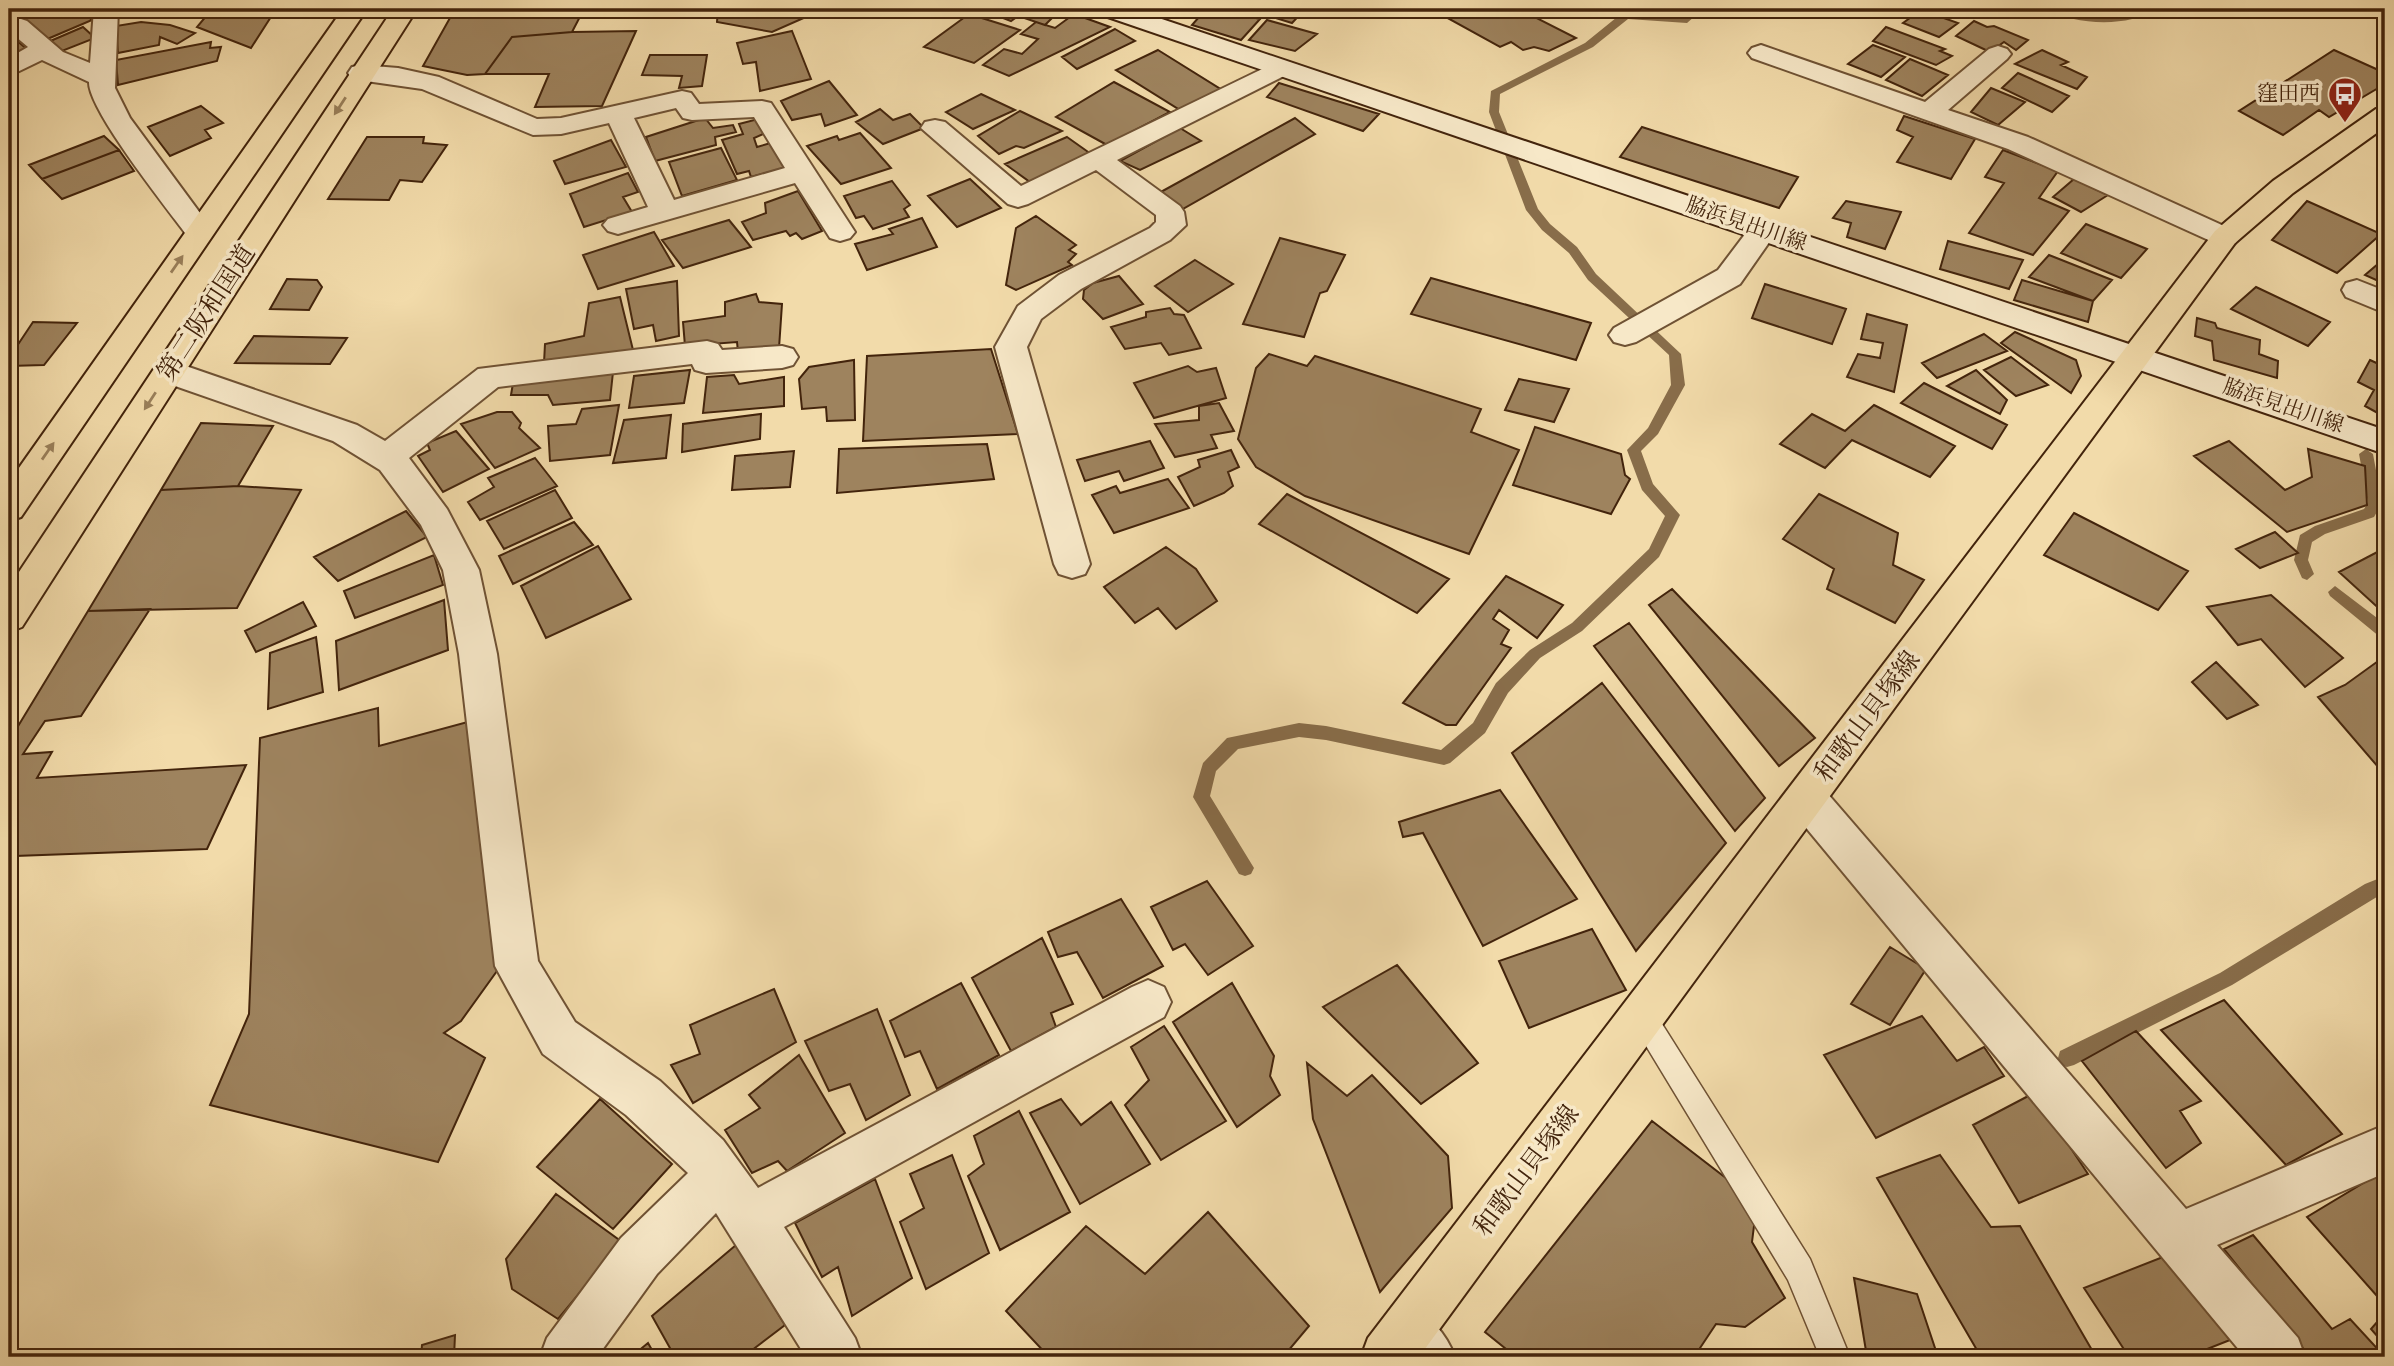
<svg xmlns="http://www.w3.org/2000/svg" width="2394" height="1366" font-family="'IM FELL English','Noto Serif JP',serif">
<rect width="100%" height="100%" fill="#f2dbaa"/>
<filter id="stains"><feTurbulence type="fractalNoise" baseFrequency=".00286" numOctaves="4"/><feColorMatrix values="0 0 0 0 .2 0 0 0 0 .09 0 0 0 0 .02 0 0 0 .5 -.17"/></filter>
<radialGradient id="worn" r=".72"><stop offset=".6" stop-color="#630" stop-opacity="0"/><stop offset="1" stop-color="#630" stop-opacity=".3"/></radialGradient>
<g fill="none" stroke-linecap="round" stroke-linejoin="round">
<path fill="#886d4a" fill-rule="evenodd" d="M1627,9H1638L1634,13L1684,17L1693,9H1703L1687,23L1628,19L1593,47L1500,94L1499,112L1538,209L1550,224L1577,247L1596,274L1681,354L1685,385L1658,434L1641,451L1653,484L1680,515L1659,557L1582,631L1540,658L1508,693L1485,733L1450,763L1444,765L1326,740L1299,737L1238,749L1216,771L1210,796L1254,868L1251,874L1245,876L1239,874L1193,797L1203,763L1227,738L1299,723L1326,726L1441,750L1473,723L1496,683L1530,650L1572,623L1649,549L1665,516L1642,490L1627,450L1648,428L1671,385L1669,355L1588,280L1569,253L1542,230L1526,210L1489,112L1491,91L1585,43Z
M2048,9C2069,8 2089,16 2110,16C2125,16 2139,8 2154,9C2131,28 2072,25 2048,9Z
M2366,449L2373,454L2382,503L2374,517L2325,534L2312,542L2308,560L2314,574L2307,580L2302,578L2294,560L2300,535L2315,526L2364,509L2368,503L2359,454Z
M2335,586L2385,624V639L2380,637L2330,596L2328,592Z
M2385,876V892L2232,985L2074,1065L2067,1067L2060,1065L2058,1058L2060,1051L2220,973L2365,884Z"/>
</g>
<path fill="#9e835e" stroke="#43240c" stroke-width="2" d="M44,9H78L92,20L45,40L18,19Z
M152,9H206L200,17L167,18L169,13L148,15Z
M212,9H276L251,48L197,27Z
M455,9H584L572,32L512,37L485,74L467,75L423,66Z
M718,9H824L772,32L717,22Z
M980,9H1028L1011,21Z
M1035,9H1061L1045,25L1024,18Z
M1206,9H1220L1260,19L1241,40L1192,25Z
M1256,9H1305L1292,23L1253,11Z
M1435,9H1519L1576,38L1549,51L1534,47L1523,50L1511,42L1500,47L1433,10Z
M1921,10L1958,23L1939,37L1903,23Z
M969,14L1020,30L974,63L924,47Z
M1074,14L1110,27L1009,76L983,65L1004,49L1022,54L1038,39L1021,34L1036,22L1055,28Z
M1267,20L1317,34L1295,51L1249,40Z
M1974,21L1987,27L1994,26L2028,40L2016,50L2004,42L1990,52L1956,36Z
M141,22L170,25L195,33L177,44L160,37L159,45L118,53L116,26Z
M83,27L95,38L62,51L48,42Z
M1886,27L1945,49L1940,51L1952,56L1936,65L1873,41Z
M1115,29L1135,41L1077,69L1062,57Z
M636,31L602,106L535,107L549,74H485L512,37L572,32Z
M792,31L811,79L760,91L756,62L743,64L737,43Z
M9,34L29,51L9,60Z
M211,42L210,48L221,47L217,61L118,85L116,60Z
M1873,45L1905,57L1881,77L1848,64Z
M1158,50L1222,90L1180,110L1116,70Z
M2042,50L2068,62L2061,65L2087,77L2077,89L2015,64Z
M2334,50L2385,73V84L2329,117L2319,110L2283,135L2239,111Z
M650,55H707L702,86L679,88L682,76L642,75Z
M1910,59L1948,75L1922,96L1886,80Z
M2018,73L2069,96L2052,112L2002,88Z
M829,81L857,115L825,126L821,114L792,120L781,101Z
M1114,82L1170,112L1107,145L1056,117Z
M1279,83L1379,114L1363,131L1267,97Z
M1991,88L2025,102L1998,125L1971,112Z
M981,94L1015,110L973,129L946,112Z
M201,106L223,123L205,130L211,138L170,156L148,127Z
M880,109L893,120L910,114L924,128L883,144L856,122Z
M1020,111L1062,131L1024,148L1016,146L999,154L978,136Z
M1904,116L1975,139L1951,179L1897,162L1913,137L1897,130Z
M705,118L713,128L733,125L736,132L715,137L716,145L655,161L646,137Z
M1295,118L1315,134L1181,210L1159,193Z
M758,119L770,131L754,138L757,147L774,142L785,168L751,177L749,171L737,174L722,140L743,134L739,124Z
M1642,127L1798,177L1779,208L1620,157Z
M1180,128L1201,141L1140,170L1120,161Z
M860,133L891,168L841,184L807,146L837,136L839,140Z
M104,136L119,150L42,179L29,165Z
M367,137H424L423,143L447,145L422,182L400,180L389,200L328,199Z
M1067,137L1091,154L1030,182L1005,164Z
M611,140L626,167L565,184L554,161Z
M721,148L737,180L682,196L669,162Z
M119,150L134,171L62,199L42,179Z
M2003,150L2058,171L2039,198L2069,211L2033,255L1969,233L2004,183L1985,177Z
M628,173L638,192L623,197L632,212L584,227L570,194Z
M970,179L1001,208L957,227L928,196Z
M2074,179L2108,195L2081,212L2053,197Z
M892,181L910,205L904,209L909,217L873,229L864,216L856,218L844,196Z
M798,191L822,231L802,239L796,233L790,236L786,231L753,240L742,222L766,213L765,203Z
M1846,201L1901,212L1885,249L1847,237L1851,223L1833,218Z
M2307,201L2381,234L2337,273L2272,240Z
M1036,216L1076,245L1069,250L1076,254L1068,262L1072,265L1016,290L1006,285L1016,228Z
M922,218L937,247L867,270L855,244L893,234L889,229Z
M729,220L751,247L683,268L662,240Z
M2086,224L2147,249L2121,278L2061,253Z
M654,232L674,266L598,289L583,255Z
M1280,238L1345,255L1327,291L1320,293L1304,337L1243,324Z
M1948,241L2023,260L2009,289L1940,269Z
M2049,255L2112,280L2093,301L2029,277Z
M2385,258V284L2365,275Z
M1195,260L1233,284L1188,312L1155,286Z
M1119,276L1143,304L1103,319L1083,299L1084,290L1093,283Z
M1431,278L1591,323L1576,360L1411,314Z
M287,279L317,280L322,287L309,310L270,309Z
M2022,280L2093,301L2088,322L2014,300Z
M677,281L679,336L656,341L653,325L634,329L626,289Z
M1765,284L1846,309L1832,344L1752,318Z
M2256,287L2330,322L2308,346L2231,309Z
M756,294L759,302L782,304L779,348L738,352L737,342L685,346L683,322L725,316V302Z
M620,297L633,350L544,363L545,344L584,336L589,303Z
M1170,308L1174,314L1184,315L1201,348L1169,355L1161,343L1125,349L1111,327L1146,317V312Z
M1867,314L1907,325L1894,392L1847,377L1858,354L1880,358L1883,343L1861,339Z
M2197,318L2215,323L2217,328L2260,340L2259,354L2278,361L2277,378L2214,360L2212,341L2195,336Z
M33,322L77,323L44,365L9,366V358Z
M2015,332L2076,360L2081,376L2071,393L2001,343Z
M1984,334L2007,351L1937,378L1922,363Z
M254,336L347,338L330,364L235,363Z
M991,349L1018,434L863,441L867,356Z
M1269,354L1307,366L1315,356L1481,409L1471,432L1519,450L1469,554L1305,496L1256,467L1238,439L1256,368Z
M2011,357L2048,385L2016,396L1984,370Z
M854,360L855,420L827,421L826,407L802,409L799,379L809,367Z
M2370,360L2385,367V417L2365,406L2374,390L2358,382Z
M1188,366L1197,372L1216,368L1226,398L1154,418L1134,383Z
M690,370L684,403L629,408L634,376Z
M1976,370L2007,400L2000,414L1947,386Z
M613,372L610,400L553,405L548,395H511L513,383Z
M734,375L739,384L784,377V406L703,413L707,377Z
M1519,379L1569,389L1554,422L1505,410Z
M1924,383L2007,425L1992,449L1901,403Z
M1219,403L1234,431L1211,435L1217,448L1175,457L1155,424L1199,420V406Z
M619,405L610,455L550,461L548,426L576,424L582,409Z
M1874,405L1955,446L1930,477L1852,440L1825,468L1780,444L1812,414L1845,431Z
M497,412H512L521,423L519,428L540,448L495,468L461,424Z
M761,414L760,439L682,452L683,424Z
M671,415L666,458L613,463L624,420Z
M201,423L273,426L238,486L161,490Z
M1535,427L1621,454L1625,475L1630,479L1611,514L1513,485Z
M456,431L489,469L443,492L418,456L430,450L427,443Z
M1150,441L1164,468L1124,481L1119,471L1085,481L1077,460Z
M2229,441L2285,490L2312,477L2308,449L2365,466L2367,505L2287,532L2194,456Z
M987,444L994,479L837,493L839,449Z
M1231,450L1239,467L1228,472L1233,486L1224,493L1194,506L1178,477L1200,467L1198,460Z
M794,451L790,487L732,490L735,456Z
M535,458L557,486L480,520L468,502L494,487L488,478Z
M1168,479L1189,508L1114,533L1092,495L1116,486L1120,493Z
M238,486L301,490L237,608L88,611L161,490Z
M555,490L572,518L504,549L487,521Z
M1287,494L1449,579L1417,613L1259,524Z
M1819,494L1898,533L1893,565L1924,580L1895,623L1827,589L1834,569L1783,539Z
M406,511L427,537L338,581L314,557Z
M2074,513L2188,571L2158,610L2044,555Z
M574,522L593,545L513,584L499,556Z
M2275,532L2298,553L2260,568L2236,549Z
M598,546L631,599L546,638L521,586Z
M1166,547L1196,569L1217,601L1176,629L1158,608L1135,623L1104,587Z
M2385,548V614L2339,572Z
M434,555L443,585L355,618L344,591Z
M1506,576L1563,605L1537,638L1499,610L1493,619L1509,630L1501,644L1511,648L1456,725H1446L1403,703Z
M1672,589L1815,738L1779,766L1649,605Z
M2271,595L2343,658L2305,687L2261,639L2238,645L2207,607Z
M444,600L448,650L339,690L336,641Z
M303,602L316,626L256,652L245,631Z
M150,609L81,716L45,721L23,754L52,752L37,778L246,765L207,849L15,856L9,867V741L88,611Z
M1629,623L1765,798L1735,831L1594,646Z
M316,637L323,692L268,709L270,653Z
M2381,659L2385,663V775L2318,697L2345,685Z
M2216,662L2258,705L2227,719L2192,682Z
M1602,683L1726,843L1636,951L1512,753Z
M378,708L379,746L475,720L502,964L461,1021L444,1033L485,1058L438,1162L210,1105L249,1014L260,738Z
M1500,790L1577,899L1483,946L1423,833L1403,837L1399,822Z
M1207,881L1253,946L1208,975L1185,944L1173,950L1151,907Z
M1121,899L1163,966L1103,998L1077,952L1058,957L1048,932Z
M1592,929L1626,990L1529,1028L1499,961Z
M1042,938L1073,1004L1051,1013L1056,1027L1011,1051L972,978Z
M1890,947L1926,969L1890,1025L1851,1004Z
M1397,965L1478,1063L1421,1104L1323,1007Z
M961,983L999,1055L937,1089L920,1051L905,1057L890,1021Z
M1232,983L1274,1056L1270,1076L1280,1095L1237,1127L1173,1022Z
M774,989L796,1042L693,1103L671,1065L700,1054L690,1025Z
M2224,1000L2342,1134L2286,1165L2161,1030Z
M877,1009L910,1095L866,1120L850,1084L829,1091L805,1041Z
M1922,1016L1957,1061L1984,1047L2004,1076L1876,1138L1824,1055Z
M1164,1026L1226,1121L1161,1160L1125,1105L1149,1080L1131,1047Z
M2136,1031L2201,1101L2180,1111L2201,1143L2166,1168L2082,1061Z
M799,1055L845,1133L787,1171L778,1161L752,1173L725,1130L760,1108L749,1095Z
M1307,1063L1347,1096L1372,1075L1448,1156L1452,1208L1380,1292L1313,1119Z
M2034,1093L2088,1174L2019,1203L1973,1125Z
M600,1099L672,1164L613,1229L537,1167Z
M1061,1099L1081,1125L1111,1102L1150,1164L1080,1204L1030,1113Z
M1019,1111L1070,1212L1000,1250L968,1176L984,1164L974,1136Z
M1652,1121L1757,1202L1752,1242L1785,1298L1745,1327L1716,1324L1694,1357H1516L1485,1332Z
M952,1155L989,1253L926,1289L900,1222L924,1208L910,1174Z
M1940,1155L1991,1227L2020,1226L2096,1357H1981L1877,1178Z
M2385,1170V1305L2307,1217Z
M875,1179L912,1278L852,1316L838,1267L822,1277L795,1223Z
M556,1194L622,1242L558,1319L512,1289L506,1259Z
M1208,1212L1309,1326L1283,1357H1049L1006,1311L1086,1226L1145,1274Z
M2253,1235L2332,1329L2350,1319L2385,1357H2310L2224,1249Z
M736,1245L785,1325L743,1357H675L652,1316Z
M2168,1255L2230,1340L2187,1357H2129L2084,1288Z
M1854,1278L1917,1294L1938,1357H1867Z
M2385,1313V1345L2371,1329Z
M455,1335L454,1357H421L422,1345Z
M648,1343L656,1357H631Z"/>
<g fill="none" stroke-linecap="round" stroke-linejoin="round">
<g stroke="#6f5234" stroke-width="3">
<path id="lane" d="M1643,1004L1652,1008L1810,1259L1850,1357H1820L1788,1280L1634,1026L1630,1017L1634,1008Z"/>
</g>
<g stroke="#6f5234" stroke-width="4">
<path id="street" d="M94,9H118L115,88L130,118L214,232L209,238L199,241L189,238C169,211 88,110 89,82L42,60L9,76V58L28,47L9,31V15L27,21L63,52L90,63Z
M1761,45L1925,102L1989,49L1998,46L2007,49L2011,54L2007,59L1948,110L2028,137L2235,231L2240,237L2235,243L2225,246L2215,243L2008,149L1752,58L1748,53L1752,48Z
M1281,60L1290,63L1294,68L1290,73L1117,160L1180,206L1184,212L1186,225L1170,240L1081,289L1041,319L1027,347L1090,564L1085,574L1072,578L1059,574L1054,564L995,347L1018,306L1059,275L1150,228L1156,222V215L1096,170L1028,204L1018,207L1008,204L921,128L925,122L935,120L945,122L1021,186Z
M361,65L398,68L439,77L537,119L561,118L682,91L691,93L699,104L762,101L771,103L855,232L850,238L840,241L830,238L795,183L628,231L618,234L608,231L603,225L608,219L648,207L609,123L561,134L533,135L422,89L352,79L348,73L352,67ZM676,108L683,118L692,120L754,117L785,168L674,200L634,118Z
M1762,222L1772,225L1777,231L1740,284L1636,342L1625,345L1614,342L1609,335L1614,328L1718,270L1752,225Z
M2357,280L2385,291V313L2346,297L2342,290L2346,283Z
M707,341L718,344L722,350L782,346L793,349L798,357L793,365L782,368L706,373L695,370L692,364L498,387L409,458L447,509L479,570L497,654L538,961L575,1022L660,1081L723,1140L758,1188L1132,987L1148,980L1164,987L1171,1002L1164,1017L784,1227L855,1338L862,1357H806L716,1213L657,1274L597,1357H540L547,1338L621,1238L688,1173L626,1115L543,1054L495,966L459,654L443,570L421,525L380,470L333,441L158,380L153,372L158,364L169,361L180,364L357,425L385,441L478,369Z
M1807,781L1821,786L2186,1209L2385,1125V1173L2217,1245L2298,1338L2305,1357H2245L1793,812L1787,799L1793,786Z
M1406,1305C1430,1315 1446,1333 1455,1357H1395L1388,1349L1380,1331L1388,1313Z"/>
</g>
<g stroke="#43240c" stroke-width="4">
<path id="secondary" d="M1096,9H1132L2385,430V454L1099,14Z"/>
</g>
<g stroke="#43240c" stroke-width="4">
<path id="primary" d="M2385,107V127L2293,193L2235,243L1419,1357H1361L1368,1338L2215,231L2273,181L2376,109Z"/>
</g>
<g stroke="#43240c" stroke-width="4">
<path id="highway" d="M343,9H367L21,517L9,521V482Z
M393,9H417L22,627L9,632V587Z"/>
</g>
<use href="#lane" fill="#f7e8c8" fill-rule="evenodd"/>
<use href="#street" fill="#f7e8c8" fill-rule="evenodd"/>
<use href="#secondary" fill="#f7e8c8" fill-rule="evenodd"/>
<use href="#primary" fill="#f2dbaa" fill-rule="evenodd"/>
<use href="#highway" fill="#f2dbaa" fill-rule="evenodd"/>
</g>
<defs><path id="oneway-solid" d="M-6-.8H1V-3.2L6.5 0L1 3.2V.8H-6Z" transform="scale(1.75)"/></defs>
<g fill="#9a805b">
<use href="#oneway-solid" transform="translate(340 106) rotate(123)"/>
<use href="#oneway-solid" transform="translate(177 264) rotate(-55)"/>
<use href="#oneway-solid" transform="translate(150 401) rotate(123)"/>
<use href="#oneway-solid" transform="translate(48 451) rotate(-55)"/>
</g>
<defs>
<g id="bus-pin" transform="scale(1.75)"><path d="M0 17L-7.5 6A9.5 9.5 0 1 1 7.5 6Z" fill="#8f2418" stroke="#f7e8c8"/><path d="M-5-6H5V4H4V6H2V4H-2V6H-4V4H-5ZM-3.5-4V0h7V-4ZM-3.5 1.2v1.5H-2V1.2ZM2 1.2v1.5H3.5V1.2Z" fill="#fff"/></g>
</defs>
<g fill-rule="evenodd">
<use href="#bus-pin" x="2345" y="94"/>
</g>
<g text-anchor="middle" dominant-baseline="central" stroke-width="7" stroke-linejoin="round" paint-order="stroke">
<g font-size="21" fill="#43240c" stroke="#f7e8c8" text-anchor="end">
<text x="2320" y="94">窪田西</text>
</g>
<g font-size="21" fill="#43240c" stroke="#f7e8c8">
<text transform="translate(1746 225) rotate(19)">脇浜見出川線</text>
<text transform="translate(2283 407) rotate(19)">脇浜見出川線</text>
</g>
<g font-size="26" fill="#43240c" stroke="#f7e8c8">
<text transform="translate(207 313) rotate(-57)">第二阪和国道</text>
<text transform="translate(1868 717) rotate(-53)">和歌山貝塚線</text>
<text transform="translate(1527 1171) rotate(-53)">和歌山貝塚線</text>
</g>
</g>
<rect width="2394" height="1366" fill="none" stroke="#f2dbaa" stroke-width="35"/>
<rect x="10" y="10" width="2373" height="1345" fill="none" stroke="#43240c" stroke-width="3.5"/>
<rect x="18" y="18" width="2359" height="1331" fill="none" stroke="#43240c" stroke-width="2"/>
<rect width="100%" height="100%" filter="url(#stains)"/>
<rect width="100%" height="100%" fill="url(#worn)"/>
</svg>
